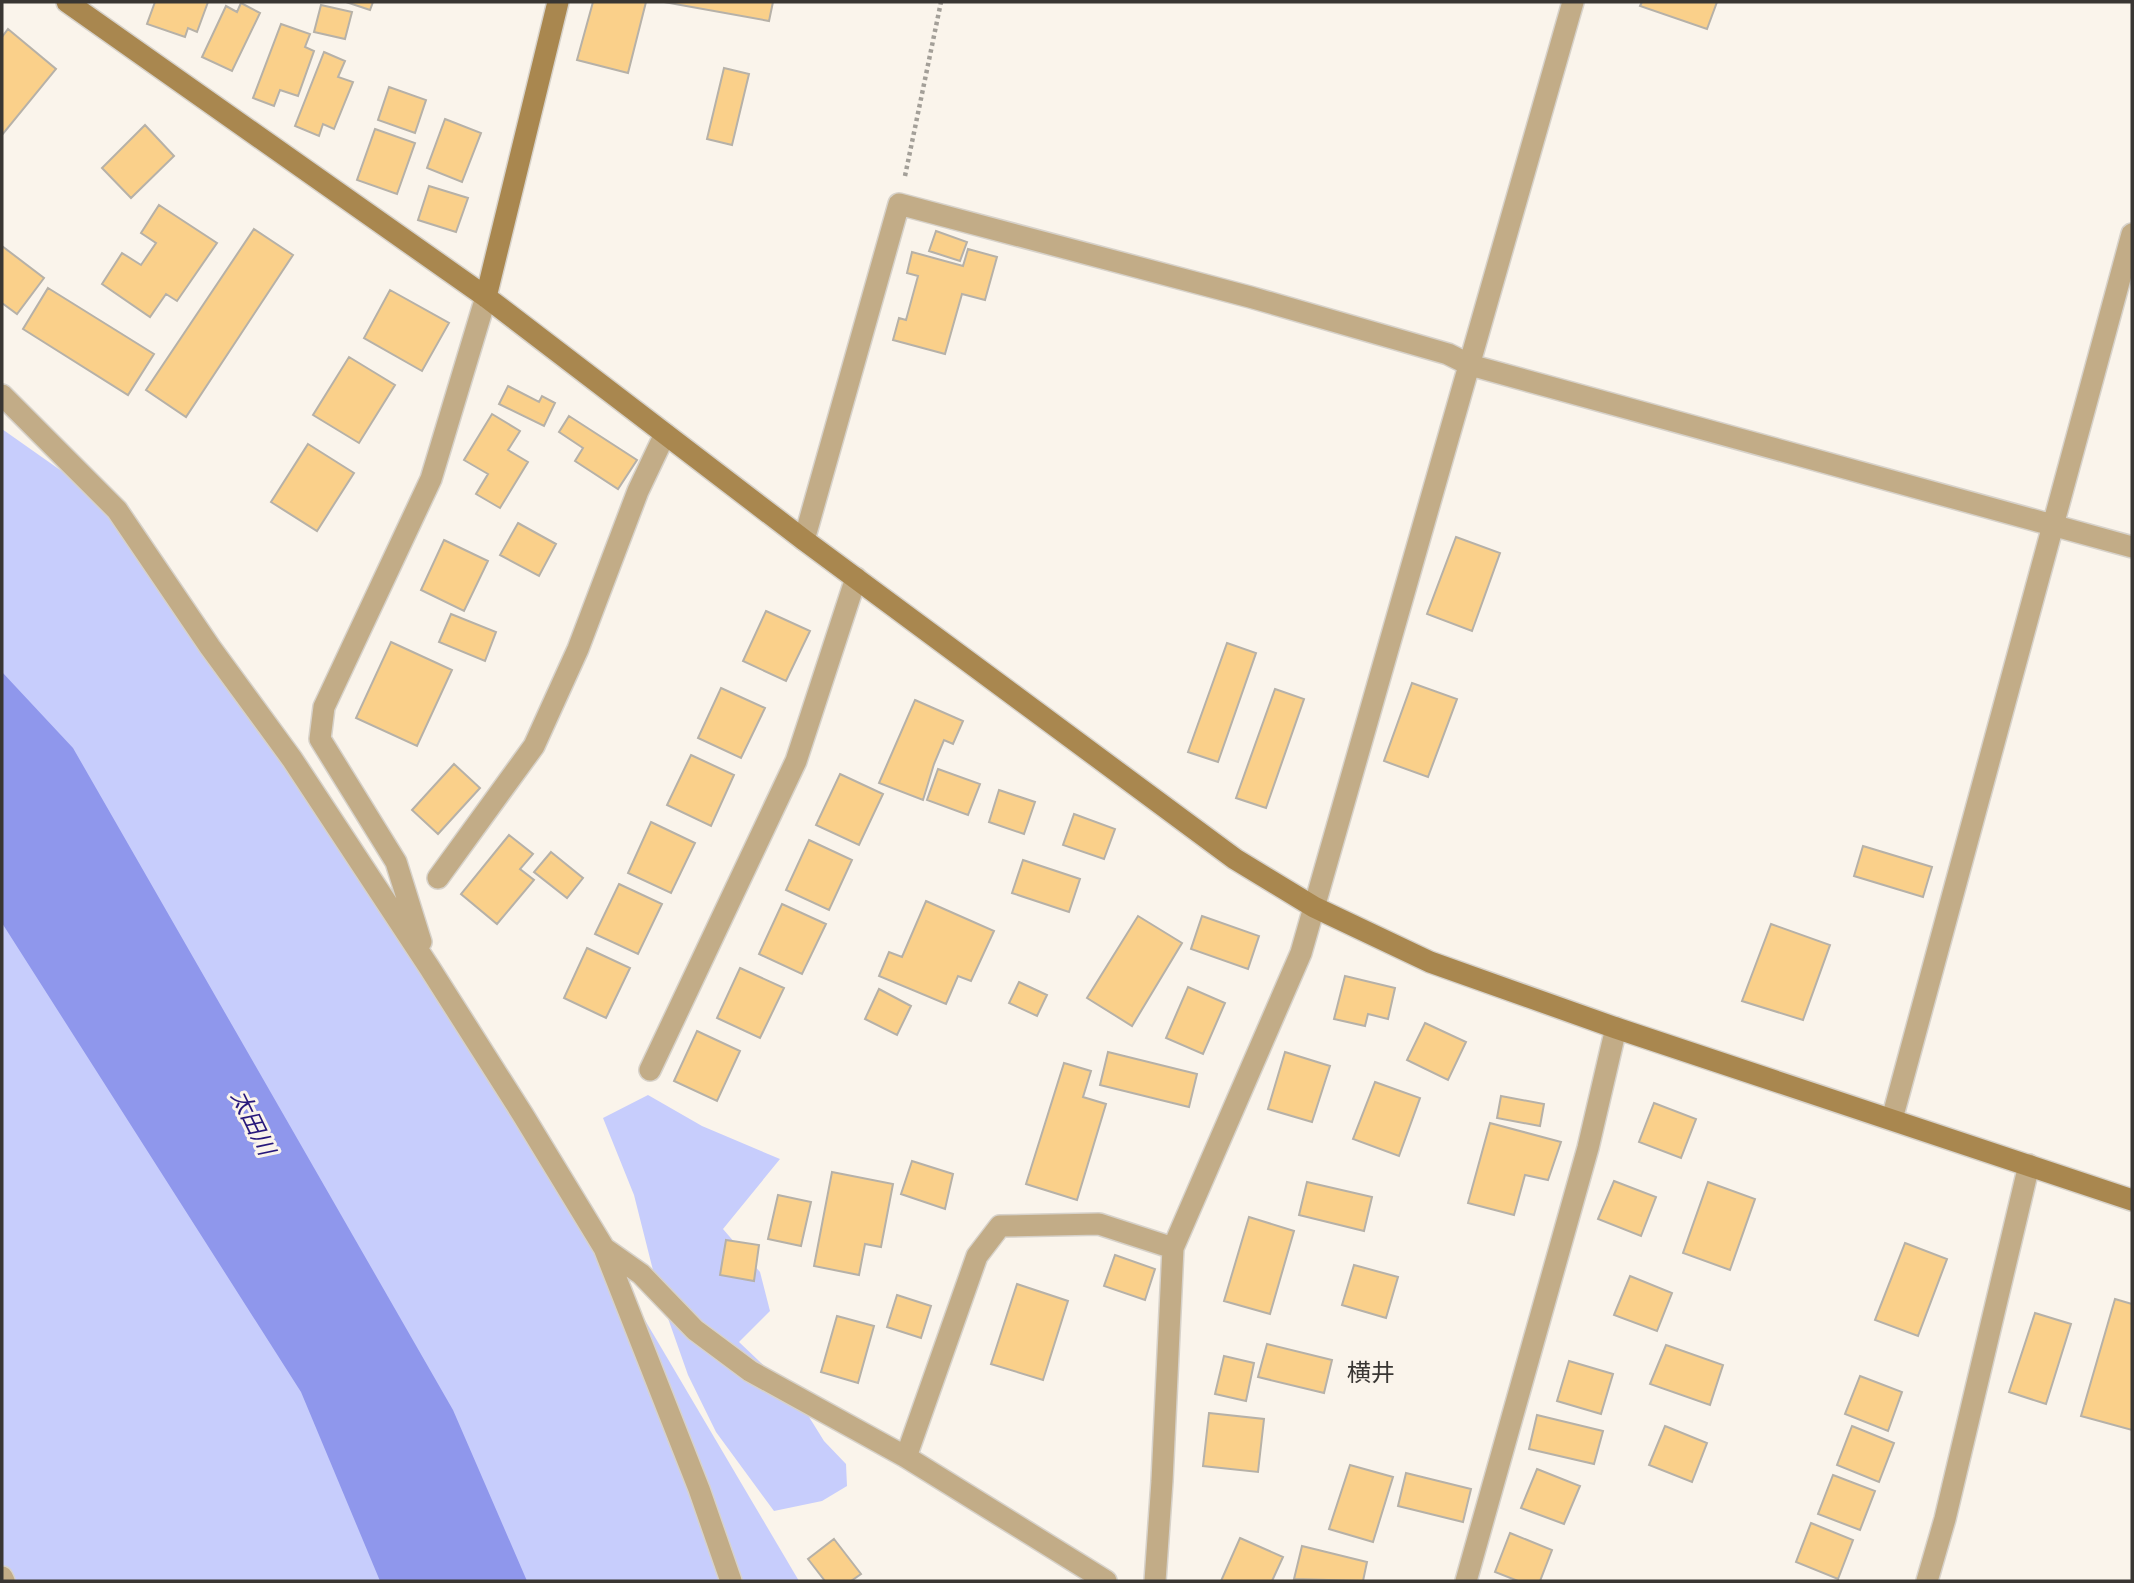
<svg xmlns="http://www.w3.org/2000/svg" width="2134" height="1583" font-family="'Noto Sans','Noto Sans JP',sans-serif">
<rect width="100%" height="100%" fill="#faf4eb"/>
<path fill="#c7cdfc" d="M2,429L117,510L541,1144L799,1581H2Z
M648,1095L702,1126L780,1159L723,1229L760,1272L770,1311L739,1342L796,1396L824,1441L846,1464L847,1486L822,1501L774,1511L716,1432L688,1375L658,1290L634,1195L603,1118Z"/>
<path fill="#8f97ec" d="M2,672L73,748L453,1410L527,1581H380L301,1392L2,923Z"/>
<path fill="#fad08a" stroke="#b6b1a8" stroke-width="2" d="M155,2H208L197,32L188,28L185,37L147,24Z
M346,2H373L370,10Z
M593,2H646L628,73L577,60Z
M664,2H773L769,21Z
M1642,2H1717L1707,29L1640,6Z
M241,3L260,13L232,71L202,57L226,6L237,12Z
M321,5L352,12L345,39L314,32Z
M281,24L310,34L305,47L314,51L298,96L280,90L274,106L253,98Z
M8,29L56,69L2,135V37Z
M324,52L345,61L338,77L353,82L334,129L323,124L319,136L295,126Z
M724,68L749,74L732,145L707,139Z
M389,87L426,100L415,133L378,120Z
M445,119L481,133L462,182L427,168Z
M145,125L174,156L131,198L102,168Z
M375,129L415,143L397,194L357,180Z
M429,186L468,198L456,232L418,220Z
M159,205L217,243L177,301L166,294L150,317L102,284L122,253L141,265L156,243L141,233Z
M254,229L293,255L186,417L146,390Z
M936,231L967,242L960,261L929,251Z
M2,246L44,278L17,314L2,303Z
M968,249L997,257L985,300L962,294L945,354L893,340L899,318L906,320L918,276L907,273L912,252L963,266Z
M48,288L154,354L128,395L23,329Z
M390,290L449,323L422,371L364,338Z
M349,357L395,385L359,443L313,415Z
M508,386L539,402L542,396L555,403L544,426L499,404Z
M492,414L520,431L508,450L528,462L500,508L476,494L488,474L464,460Z
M569,416L637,460L618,489L575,461L583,448L559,432Z
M308,444L354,473L317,531L271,502Z
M518,523L556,544L539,576L500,555Z
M1456,537L1500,553L1472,631L1427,614Z
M444,540L488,561L464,611L421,590Z
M766,611L810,631L786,681L743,661Z
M451,614L496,632L485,661L439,642Z
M391,642L452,670L417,746L356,718Z
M1227,643L1256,653L1218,762L1188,752Z
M1412,683L1457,699L1428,777L1384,761Z
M721,688L765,708L741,758L698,738Z
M1275,689L1304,699L1266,808L1236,798Z
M915,700L963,721L953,744L944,740L934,764L923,800L879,783Z
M691,755L734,775L711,826L667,805Z
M454,764L480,788L438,834L412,810Z
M938,769L980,784L968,815L927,800Z
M840,774L883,794L859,845L816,825Z
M999,790L1035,802L1024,834L989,822Z
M1074,814L1115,829L1104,859L1063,845Z
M651,822L695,843L671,893L628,873Z
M509,835L533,854L520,869L534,880L497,924L461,894Z
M809,840L852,860L829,910L786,890Z
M1863,846L1932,867L1923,897L1854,876Z
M551,852L583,878L567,898L534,872Z
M1023,860L1080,879L1069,912L1012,893Z
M619,884L662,904L638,954L595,934Z
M926,901L994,931L971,981L958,976L946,1004L879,976L889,952L902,957Z
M782,904L826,924L802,974L759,954Z
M1138,916L1182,943L1132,1026L1087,998Z
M1202,916L1259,936L1248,969L1191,949Z
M1771,924L1830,945L1803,1020L1742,1001Z
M587,948L630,968L606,1018L564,998Z
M740,968L784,988L760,1038L717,1018Z
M1345,976L1395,988L1388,1019L1368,1014L1365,1026L1334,1019Z
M1019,982L1047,995L1037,1016L1009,1003Z
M1188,987L1225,1003L1203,1054L1166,1038Z
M879,989L911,1006L897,1035L865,1019Z
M1425,1023L1466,1042L1448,1080L1407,1060Z
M697,1031L740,1051L717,1101L674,1081Z
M1108,1052L1197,1074L1189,1107L1100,1085Z
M1285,1052L1330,1066L1312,1122L1268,1109Z
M1064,1063L1091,1071L1083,1097L1106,1104L1077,1200L1026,1184Z
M1375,1082L1420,1098L1399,1156L1353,1139Z
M1501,1096L1544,1104L1540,1126L1497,1118Z
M1654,1103L1696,1119L1681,1158L1639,1142Z
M1490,1123L1561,1142L1548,1180L1525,1175L1514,1215L1468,1203Z
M912,1161L953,1174L945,1209L901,1194Z
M832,1172L893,1184L881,1247L865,1244L859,1275L814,1266Z
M1614,1181L1656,1197L1641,1236L1598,1219Z
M1307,1182L1372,1197L1364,1231L1299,1215Z
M1708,1182L1755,1199L1730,1270L1683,1253Z
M778,1195L811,1202L801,1246L768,1239Z
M1249,1217L1294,1231L1270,1314L1224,1301Z
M726,1240L759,1245L754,1281L720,1275Z
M1905,1243L1947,1259L1918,1336L1875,1320Z
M1115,1255L1155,1269L1145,1300L1104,1286Z
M1354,1265L1398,1277L1386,1318L1342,1305Z
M1630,1276L1672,1293L1657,1331L1614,1315Z
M1017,1284L1068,1301L1043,1380L991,1364Z
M897,1295L931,1306L921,1338L887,1327Z
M2115,1299L2132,1304V1430L2081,1416Z
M2035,1313L2071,1324L2046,1404L2009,1392Z
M837,1316L874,1326L858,1383L821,1372Z
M1267,1344L1332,1360L1324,1393L1258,1377Z
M1666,1345L1723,1365L1710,1405L1650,1384Z
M1224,1356L1254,1363L1246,1401L1215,1394Z
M1569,1361L1613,1374L1601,1414L1557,1401Z
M1860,1376L1902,1392L1888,1431L1845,1414Z
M1209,1413L1264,1419L1258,1472L1203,1466Z
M1537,1415L1603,1431L1594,1464L1529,1449Z
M1665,1426L1707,1443L1692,1482L1649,1465Z
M1852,1426L1894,1443L1879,1482L1837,1465Z
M1350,1465L1393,1477L1373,1542L1329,1529Z
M1537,1469L1580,1486L1564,1524L1521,1508Z
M1406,1473L1471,1489L1463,1522L1398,1506Z
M1833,1475L1875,1491L1860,1530L1818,1514Z
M1811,1523L1853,1540L1838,1579L1796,1562Z
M1510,1533L1552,1550L1540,1581H1518L1495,1572Z
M1240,1538L1283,1557L1272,1581H1221Z
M834,1539L861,1574L851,1581H825L808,1559Z
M1302,1546L1367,1562L1363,1581L1294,1579Z"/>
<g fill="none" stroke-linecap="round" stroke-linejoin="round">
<g stroke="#d7d2ca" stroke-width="24">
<path id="street" d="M2,395L117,510L210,647L292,759L429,967L523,1115L604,1248L699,1489L731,1581
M804,540L899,204L1250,297L1448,354L1470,365L2132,547
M438,878L534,746L578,649L638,491L665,434
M421,942L396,862L320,739L324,707L431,479L486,297
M650,1070L796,761L856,578
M1892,1119L2132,234
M604,1248L641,1274L695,1330L750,1371L906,1457L1106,1581
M906,1457L977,1256L1000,1226L1099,1224L1173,1248
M2,1577L4,1581
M1155,1581L1162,1481L1173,1248L1301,953L1573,2
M1466,1581L1588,1148L1616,1028
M1927,1581L1945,1519L2029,1165"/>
</g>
<g stroke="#d7d2ca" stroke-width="24">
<path id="secondary" d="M67,2L486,297L804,540L1235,859L1314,907L1430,962L1616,1028L2132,1200
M486,297L558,2"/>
</g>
<path stroke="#a39f98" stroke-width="4.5" stroke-dasharray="3.5 3.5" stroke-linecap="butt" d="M905,176L941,2"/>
<use href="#street" stroke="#c2ac87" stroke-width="21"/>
<use href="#secondary" stroke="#a9874f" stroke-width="21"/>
</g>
<g text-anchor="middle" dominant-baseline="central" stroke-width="6" stroke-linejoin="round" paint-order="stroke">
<g font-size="23" font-style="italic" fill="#26177a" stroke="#faf4eb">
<text transform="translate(254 1122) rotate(64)">太田川</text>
</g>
<g font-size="24" fill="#393633" stroke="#faf4eb">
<text x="1371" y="1371">横井</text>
</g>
</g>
<rect width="2134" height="1583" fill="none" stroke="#393633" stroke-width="7"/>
</svg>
